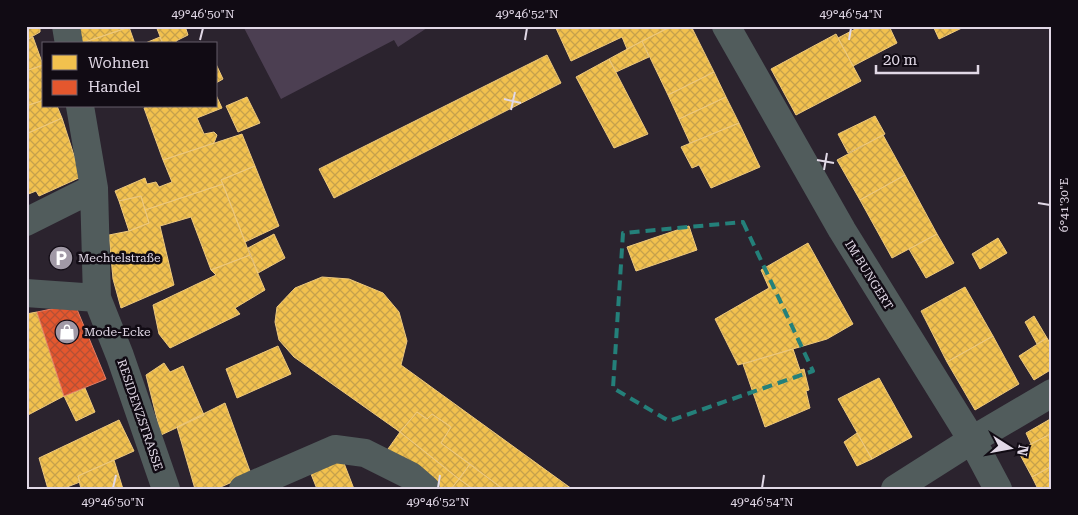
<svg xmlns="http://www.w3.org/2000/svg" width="1078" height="515" font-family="'Roboto Serif',serif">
<defs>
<pattern id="homes-cross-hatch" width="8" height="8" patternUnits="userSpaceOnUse" patternTransform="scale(1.25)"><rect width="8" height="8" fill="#f2c14e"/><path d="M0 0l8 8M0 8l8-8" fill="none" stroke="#c6a14c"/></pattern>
<pattern id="shops-cross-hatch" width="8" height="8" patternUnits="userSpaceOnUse" patternTransform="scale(1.25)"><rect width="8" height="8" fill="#e4572e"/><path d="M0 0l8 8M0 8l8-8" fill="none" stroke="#b45035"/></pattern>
</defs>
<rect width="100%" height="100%" fill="#2b232e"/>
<path fill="#4c3f52" d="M243,26H430L398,47L394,40L281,99Z"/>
<path fill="url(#homes-cross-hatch)" stroke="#edc87c" d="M26,26H40V32L26,40Z
M79,26H133L82,43Z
M156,26H185L188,35L176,41L177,44H163Z
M555,26H672L627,49L622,37L571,61Z
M672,26H691L714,72L668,95L642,41Z
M861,26H889L897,43L853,66L838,38Z
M933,26H966L939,39Z
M129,27L135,44H82V43Z
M836,34L861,81L796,115L771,69Z
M33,37L43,65L26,71V40Z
M160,37L163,44H143Z
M642,41L649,57L616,72L609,59Z
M547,55L561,83L334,198L319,169Z
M609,59L648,134L614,148L576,77Z
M216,64L223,79L216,83Z
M43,65L44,100L26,106V71Z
M714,72L726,97L679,119L668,95Z
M216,95L222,108L197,118L204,134L214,132L217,135L214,143L163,160L144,108L148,106H216Z
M247,97L260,123L238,132L226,106Z
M726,97L739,123L690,143L679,119Z
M44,100V106H57L62,118L26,134V106Z
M875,116L885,134L848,153L838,134Z
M62,118L81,177L39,196L36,191L26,195V134Z
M739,123L760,167L711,188L699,165L692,168L681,147Z
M242,134L255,166L221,180L223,184L145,210L141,196L119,201L115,191L145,178L147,184L156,182L159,187L172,182L163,160Z
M883,135L905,175L860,200L837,160Z
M255,166L279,226L245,242L221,180Z
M905,175L937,234L892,258L860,200Z
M223,184L250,255L211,270L191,217L160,226L174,285L121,308L113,279L109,235L129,231L149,223L145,210Z
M141,196L149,223L129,231L119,201Z
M689,226L697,250L636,271L627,247Z
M274,234L285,258L258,273L248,248Z
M937,234L954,263L926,278L909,249Z
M998,238L1007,253L980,269L972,254Z
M808,243L853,324L827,339L738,365L715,319L769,288L761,270Z
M250,255L265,290L235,308L240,314L170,348L159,334L153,305L216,275L211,270Z
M322,277L349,279L383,293L399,312L407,341L401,365L572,489H503L441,443L451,427L432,414L427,419L417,412L400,432L294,357L279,340L275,322L277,307L295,288Z
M965,287L993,336L947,362L921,311Z
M37,312L64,396L28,415L26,411V314Z
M1034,316L1047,338L1037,344L1025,322Z
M993,336L1019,384L975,410L947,362Z
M1047,338L1052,346V369L1034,380L1019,356Z
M278,346L291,374L237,398L226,369Z
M793,349L800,370L804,369L809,390L806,391L810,408L765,427L743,364Z
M164,363L170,372L183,366L204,415L161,435L146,375Z
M879,378L912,437L872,459L838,399Z
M85,388L95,412L76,421L64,396Z
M225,403L251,474L216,489H195L177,427Z
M417,412L427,419L432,414L451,427L441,443L470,464L459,479L400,432Z
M1052,418V433L1031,444L1026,433Z
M119,420L134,451L78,476L80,482L62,489H48L39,458Z
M400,432L459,479L451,489H442L388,449Z
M857,433L872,459L857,466L844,442Z
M1052,433V466L1032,477L1018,451Z
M342,458L354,489H317L309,469Z
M114,460L123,489H81L78,476Z
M470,464L479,471L503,489H473L459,479Z
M1052,466V489H1038L1032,477Z
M459,479L473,489H451Z"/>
<path fill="url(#shops-cross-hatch)" stroke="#e37e65" d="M61,307H76L106,379L64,396L37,312Z"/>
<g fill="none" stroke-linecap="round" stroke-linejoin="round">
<path stroke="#515c5c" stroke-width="28" d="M66,26L69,44
M726,26L842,230L972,440L998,489
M80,106L94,188L97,298L120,356L166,489
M26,222L94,188
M26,293L97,298
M243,489L335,449L365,453L411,476L426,489
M895,489L972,440L1052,393"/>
</g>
<path fill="none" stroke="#24807a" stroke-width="4" stroke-dasharray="10 6" stroke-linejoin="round" d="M743,222L813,371L669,421L613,388L623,233Z"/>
<path fill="none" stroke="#e1d8e6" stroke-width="2" d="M200,40L203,28M525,40L527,28M849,40L851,28M504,99L521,103M511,110L515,92M817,160L834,163M824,170L827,153M1038,203L1050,205M113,488L116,475M438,488L440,475M762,488L764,475"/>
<defs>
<g id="parking-disc" transform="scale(1.25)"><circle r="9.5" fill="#a199a6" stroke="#110b14"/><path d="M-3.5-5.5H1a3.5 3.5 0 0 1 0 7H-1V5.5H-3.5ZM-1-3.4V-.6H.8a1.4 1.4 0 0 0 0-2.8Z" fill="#fff"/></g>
<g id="shop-disc" transform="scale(1.25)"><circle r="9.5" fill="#a199a6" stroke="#110b14"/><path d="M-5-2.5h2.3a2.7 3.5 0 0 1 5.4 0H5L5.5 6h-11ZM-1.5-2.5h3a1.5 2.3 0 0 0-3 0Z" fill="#fff"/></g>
</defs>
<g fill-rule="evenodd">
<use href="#parking-disc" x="61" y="258"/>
<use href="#shop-disc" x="67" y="332"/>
</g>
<g text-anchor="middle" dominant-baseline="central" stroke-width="5" stroke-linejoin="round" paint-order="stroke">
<g font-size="12" fill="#e1d8e6" stroke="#110b14" text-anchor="start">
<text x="78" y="258">Mechtelstraße</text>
<text x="84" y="332">Mode-Ecke</text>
</g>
<g font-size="12" fill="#e1d8e6" stroke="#110b14">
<text transform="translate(869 275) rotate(58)">IM BUNGERT</text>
<text transform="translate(140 415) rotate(71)">RESIDENZSTRASSE</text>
</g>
</g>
<rect width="1078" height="515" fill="none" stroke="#110b14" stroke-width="55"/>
<rect x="42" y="42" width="175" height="65" fill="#110b14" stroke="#645d68"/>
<rect x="52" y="55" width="25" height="15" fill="#f2c14e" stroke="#645d68"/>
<text x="88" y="68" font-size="15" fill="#e1d8e6">Wohnen</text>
<rect x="52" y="80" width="25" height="15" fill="#e4572e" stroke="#645d68"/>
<text x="88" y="92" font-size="15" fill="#e1d8e6">Handel</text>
<g transform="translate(1010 448) rotate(101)" stroke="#110b14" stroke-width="4" paint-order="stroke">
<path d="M0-4L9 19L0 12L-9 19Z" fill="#e1d8e6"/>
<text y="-8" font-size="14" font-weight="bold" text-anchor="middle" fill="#e1d8e6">N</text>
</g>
<path d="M876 65v8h102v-8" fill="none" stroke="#e1d8e6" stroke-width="2.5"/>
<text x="883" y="65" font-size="15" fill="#e1d8e6" stroke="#110b14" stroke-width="4" paint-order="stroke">20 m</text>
<rect x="28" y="28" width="1022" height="460" fill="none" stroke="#e1d8e6" stroke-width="2"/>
<g font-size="12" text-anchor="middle" fill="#e1d8e6">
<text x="203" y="18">49°46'50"N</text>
<text x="527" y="18">49°46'52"N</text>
<text x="851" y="18">49°46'54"N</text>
<text transform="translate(1064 205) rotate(-90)" y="4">6°41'30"E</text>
<text x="113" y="506">49°46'50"N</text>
<text x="438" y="506">49°46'52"N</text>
<text x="762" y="506">49°46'54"N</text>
</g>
</svg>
